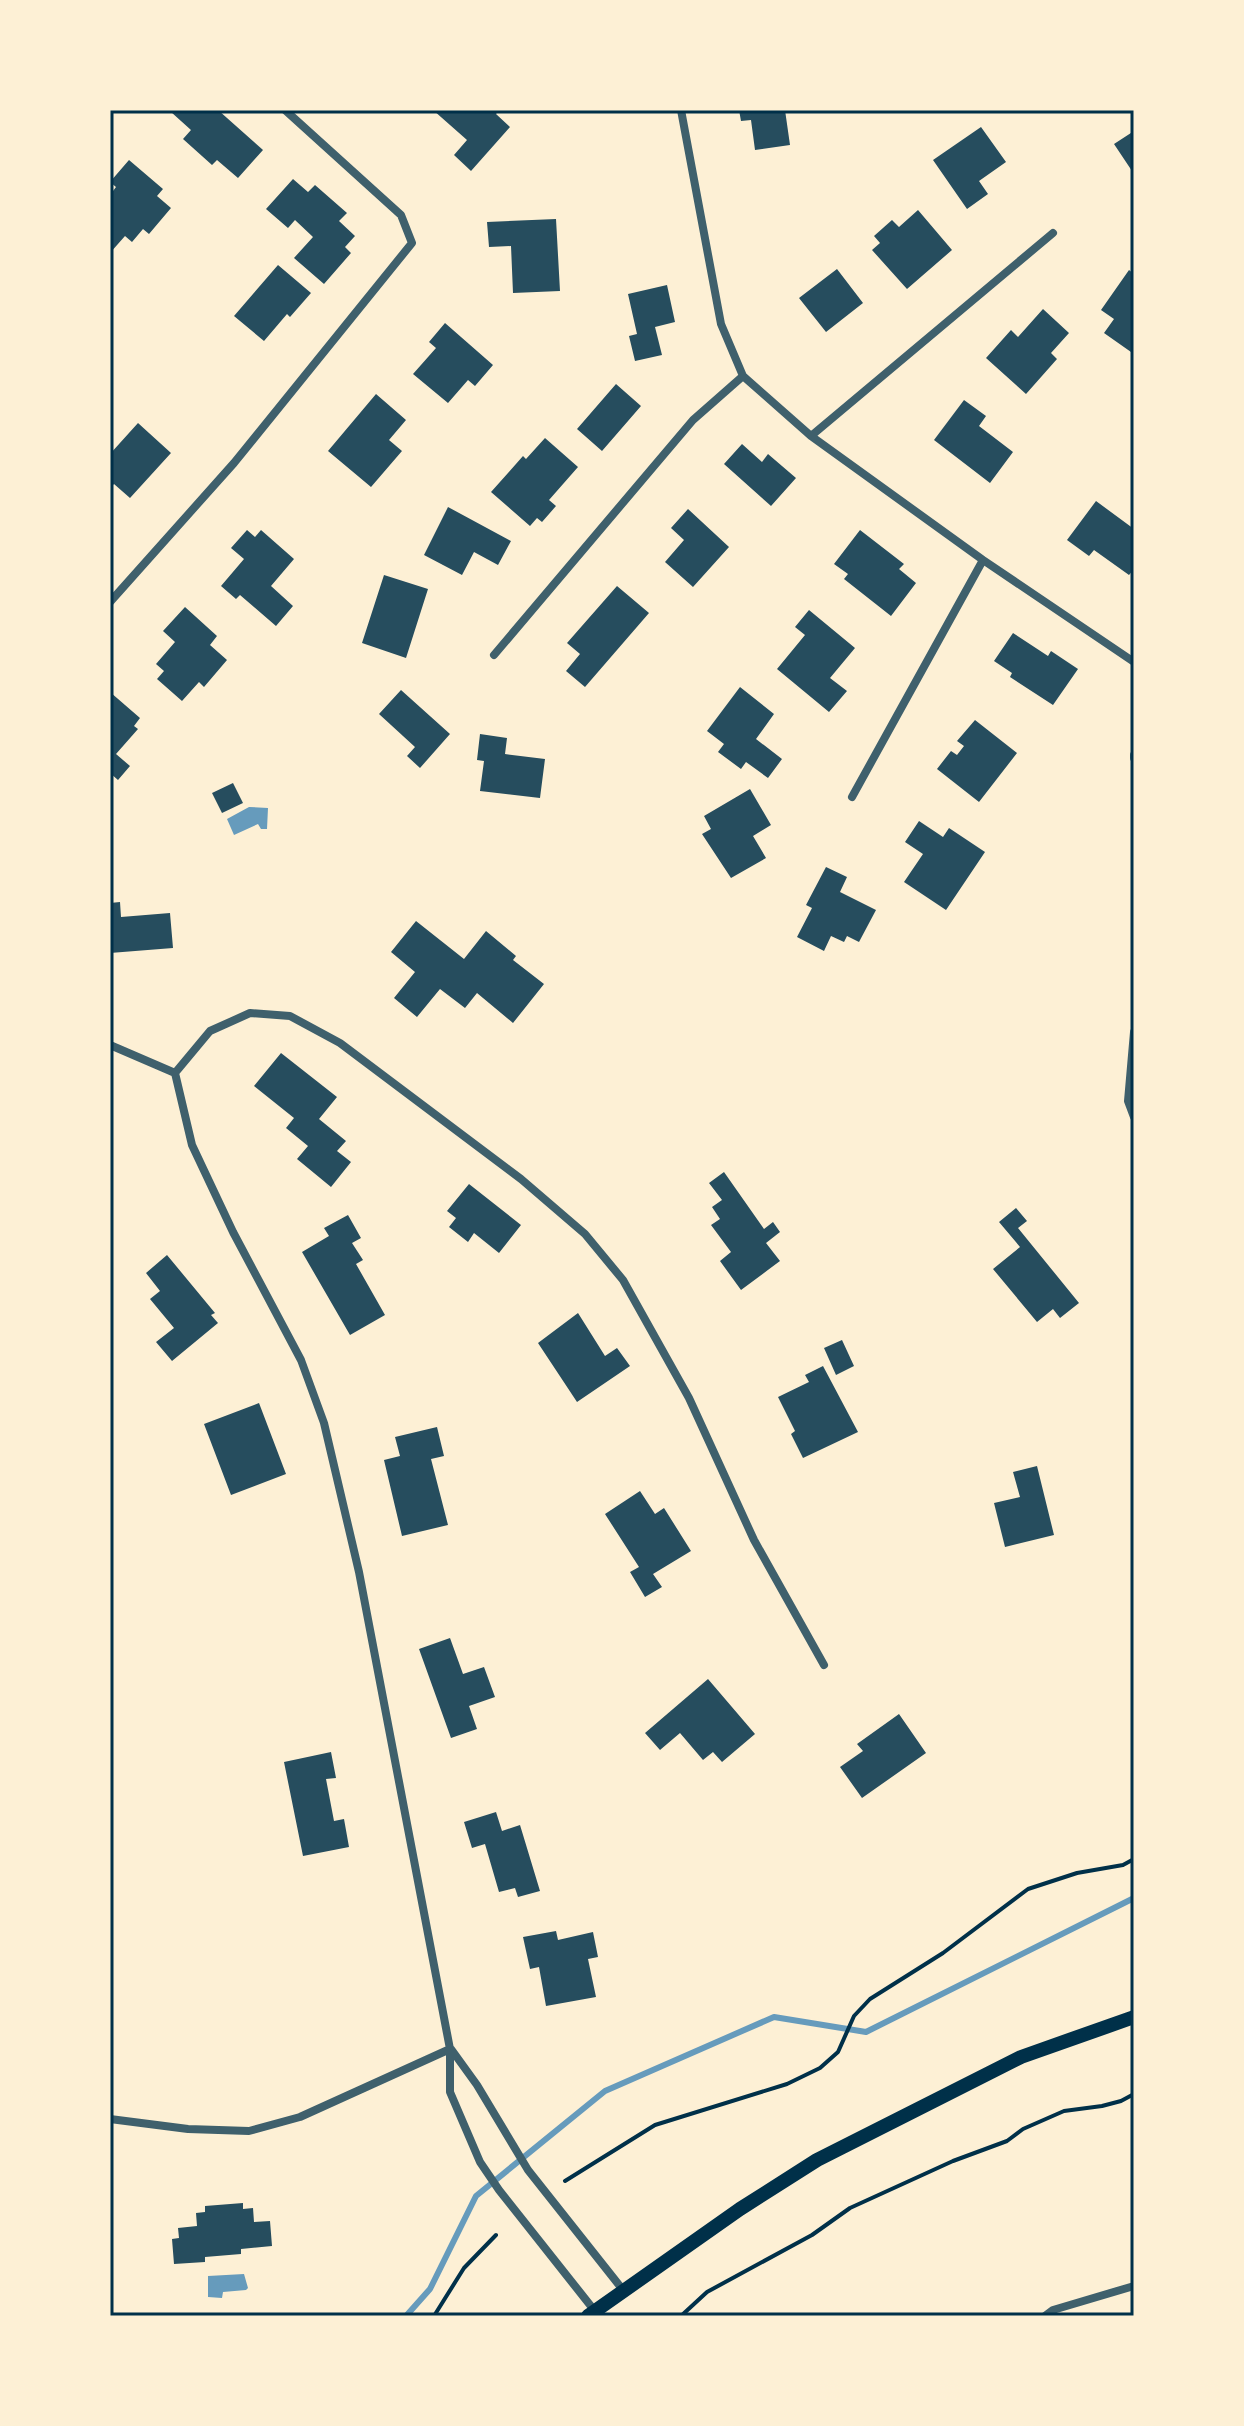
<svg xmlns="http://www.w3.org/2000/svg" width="1244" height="2426" font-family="Ubuntu,sans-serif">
<rect width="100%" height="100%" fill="#fdf0d5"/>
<path fill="#669bbc" d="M249,807L268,808L267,829H261L258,824L234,835L227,819Z
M244,2274L248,2288L246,2290L223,2292L222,2298L208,2297V2276Z"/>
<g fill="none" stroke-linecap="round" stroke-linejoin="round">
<path stroke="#669bbc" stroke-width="6" d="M406,2316L430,2289L476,2196L605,2091L774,2017L866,2032L1134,1898"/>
</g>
<path fill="#264d5e" d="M172,110H218L263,150L238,178L217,160L212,165L183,139L191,130L171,112Z
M433,110H499L496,114L510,127L471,171L454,155L467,140Z
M739,110H785L790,145L755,150L751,120L741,121Z
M981,127L1006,162L979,181L988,194L967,209L933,160Z
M1134,131V174L1114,144Z
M129,160L163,189L157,196L171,208L149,234L143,229L132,242L125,236L110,253V195L116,187L110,182Z
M293,179L308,192L315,185L347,213L339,221L355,236L345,247L351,253L324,284L294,258L313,237L295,220L288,228L266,209Z
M918,210L952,250L907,289L872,250L880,243L874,236L892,220L899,227Z
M556,219L560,291L513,293L511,246L489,247L487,222Z
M278,265L311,293L290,317L287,314L264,341L234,316Z
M837,269L863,303L826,332L799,298Z
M1129,270L1134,274V348L1131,352L1104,333L1114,319L1101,310Z
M667,285L675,322L655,327L662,355L635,361L629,336L637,334L628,294Z
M1043,309L1069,333L1051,353L1057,359L1026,394L986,358L1011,330L1018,337Z
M445,323L493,365L475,386L468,380L448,403L413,374L436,348L429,342Z
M616,384L641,406L602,451L577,429Z
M376,394L406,420L389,440L402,451L371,487L328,451Z
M964,400L986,416L979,426L1013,452L990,483L934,440Z
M138,423L171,453L130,498L114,484L110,488V454Z
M545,438L578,467L549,500L556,506L542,522L537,518L530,526L491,492L523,456L526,459Z
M742,444L762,462L768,454L796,478L771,506L724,464Z
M1096,501L1134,529V569L1129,575L1094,550L1089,556L1067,540Z
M448,507L511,541L498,565L474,552L462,575L424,555Z
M688,509L729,547L693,587L665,562L684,540L671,528Z
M247,530L255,537L261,530L294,559L271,586L293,606L276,626L240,595L236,599L221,586L244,559L231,548Z
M860,530L904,564L899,569L916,583L891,616L844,579L848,574L834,564Z
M384,575L428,589L406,658L362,643Z
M617,586L649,613L585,687L566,671L580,654L567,643Z
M185,607L217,636L210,645L227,660L204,687L199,682L182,701L157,679L164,671L156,664L175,642L163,631Z
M809,610L855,648L830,678L847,691L829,712L777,669L805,635L795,627Z
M1013,633L1048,656L1051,651L1078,669L1053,705L1010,677L1012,673L994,661Z
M740,687L774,714L756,739L782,759L768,778L746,762L741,769L718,752L724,744L707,731Z
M401,690L450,734L420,768L407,756L415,747L379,714Z
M110,692L140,718L134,726L138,729L116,754L130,766L118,780L110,773Z
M975,720L1017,753L979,802L937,769L951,751L957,755L964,746L957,741Z
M480,734L507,738L505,754L545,759L540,798L480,791L484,761L477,760Z
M233,783L243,803L222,813L212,793Z
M750,789L771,825L753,836L766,858L731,878L702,834L711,829L704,816Z
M919,821L943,837L949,828L985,852L946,910L904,882L923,854L905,842Z
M826,867L847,877L840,892L876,910L859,942L847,936L844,942L831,936L824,951L797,937L812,908L806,905Z
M120,902L121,917L170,913L173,948L110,953V903Z
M416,921L464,959L486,931L516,956L513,960L544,984L513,1023L477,993L465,1008L440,989L417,1017L394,998L415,972L391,952Z
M281,1053L337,1097L319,1119L346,1141L337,1151L351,1162L331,1187L297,1159L308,1146L286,1128L294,1118L254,1086Z
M724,1172L764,1229L773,1222L780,1232L766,1243L780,1261L741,1290L720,1261L731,1252L711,1225L720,1219L712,1207L722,1200L709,1183Z
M469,1184L521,1225L499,1253L474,1233L468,1242L449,1227L456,1218L447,1211Z
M1016,1208L1027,1221L1018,1228L1079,1303L1060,1318L1053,1309L1037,1322L993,1269L1020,1247L999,1222Z
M348,1215L361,1238L352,1243L363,1260L356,1264L385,1315L350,1335L302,1252L329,1236L324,1228Z
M167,1255L215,1313L211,1315L218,1323L172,1361L156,1342L174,1328L150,1299L160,1291L146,1273Z
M578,1313L605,1356L617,1348L630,1366L577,1402L538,1343Z
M842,1340L854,1366L836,1375L824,1348Z
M823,1366L858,1432L803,1458L791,1434L795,1431L778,1397L809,1382L805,1375Z
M259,1403L286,1474L231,1495L204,1424Z
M437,1427L444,1456L431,1459L448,1525L402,1536L384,1460L400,1456L395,1437Z
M1037,1466L1054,1535L1005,1547L994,1503L1020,1497L1013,1472Z
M640,1491L655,1514L664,1508L691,1551L653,1574L662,1587L645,1597L630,1572L639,1567L605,1514Z
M450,1638L463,1674L484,1667L495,1697L469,1706L477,1729L451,1738L419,1649Z
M708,1679L755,1734L722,1762L713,1752L703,1760L680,1733L660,1750L645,1733Z
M899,1714L926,1753L862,1798L840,1767L863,1751L857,1744Z
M331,1752L336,1778L326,1779L334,1821L344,1819L349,1847L303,1856L284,1762Z
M496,1812L502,1831L520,1825L540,1891L518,1897L515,1888L499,1892L485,1844L472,1848L464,1822Z
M556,1931L558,1940L593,1932L598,1957L588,1959L596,1997L546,2006L539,1967L530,1969L523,1937Z
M243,2203V2209L253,2208L254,2222L270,2221L272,2246L241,2249V2254L205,2257V2262L174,2264L172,2239L179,2238L178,2228L197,2226L196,2213L205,2212V2206Z"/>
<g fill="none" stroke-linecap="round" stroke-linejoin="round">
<path stroke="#003049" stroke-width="4" d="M565,2181L655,2125L787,2084L820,2068L838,2052L854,2016L870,1999L943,1953L1028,1889L1077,1873L1123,1865L1134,1859
M434,2316L464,2268L496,2235
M681,2316L707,2292L812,2235L850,2208L953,2161L1007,2141L1023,2129L1064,2111L1102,2106L1121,2101L1134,2094"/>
<path stroke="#3f606c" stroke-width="8" d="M681,110L721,324L743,376L811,436L983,560L1134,662
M811,436L1053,233
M110,602L234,463L412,243L401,215L285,110
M494,655L693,420L743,376
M1134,755V758
M852,797L983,560
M1134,1032L1128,1101L1134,1117
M110,1045L175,1073
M175,1073L192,1145L233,1232L301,1360L324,1423L359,1572L450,2049V2092L480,2162L499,2190L594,2310
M175,1073L210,1031L250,1013L290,1016L340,1043L521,1179L585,1234L623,1280L689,1398L754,1540L824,1665
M451,2049L477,2085L528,2170L623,2290
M110,2119L188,2129L249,2131L300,2117L450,2049
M1045,2316L1053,2310L1134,2286"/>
<path stroke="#003049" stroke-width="14" d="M588,2316L740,2209L817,2160L1021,2057L1134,2017"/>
</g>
<rect width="1244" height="2426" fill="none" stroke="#fdf0d5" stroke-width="224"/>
<rect x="112" y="112" width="1020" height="2202" fill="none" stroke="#003049" stroke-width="3"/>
</svg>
